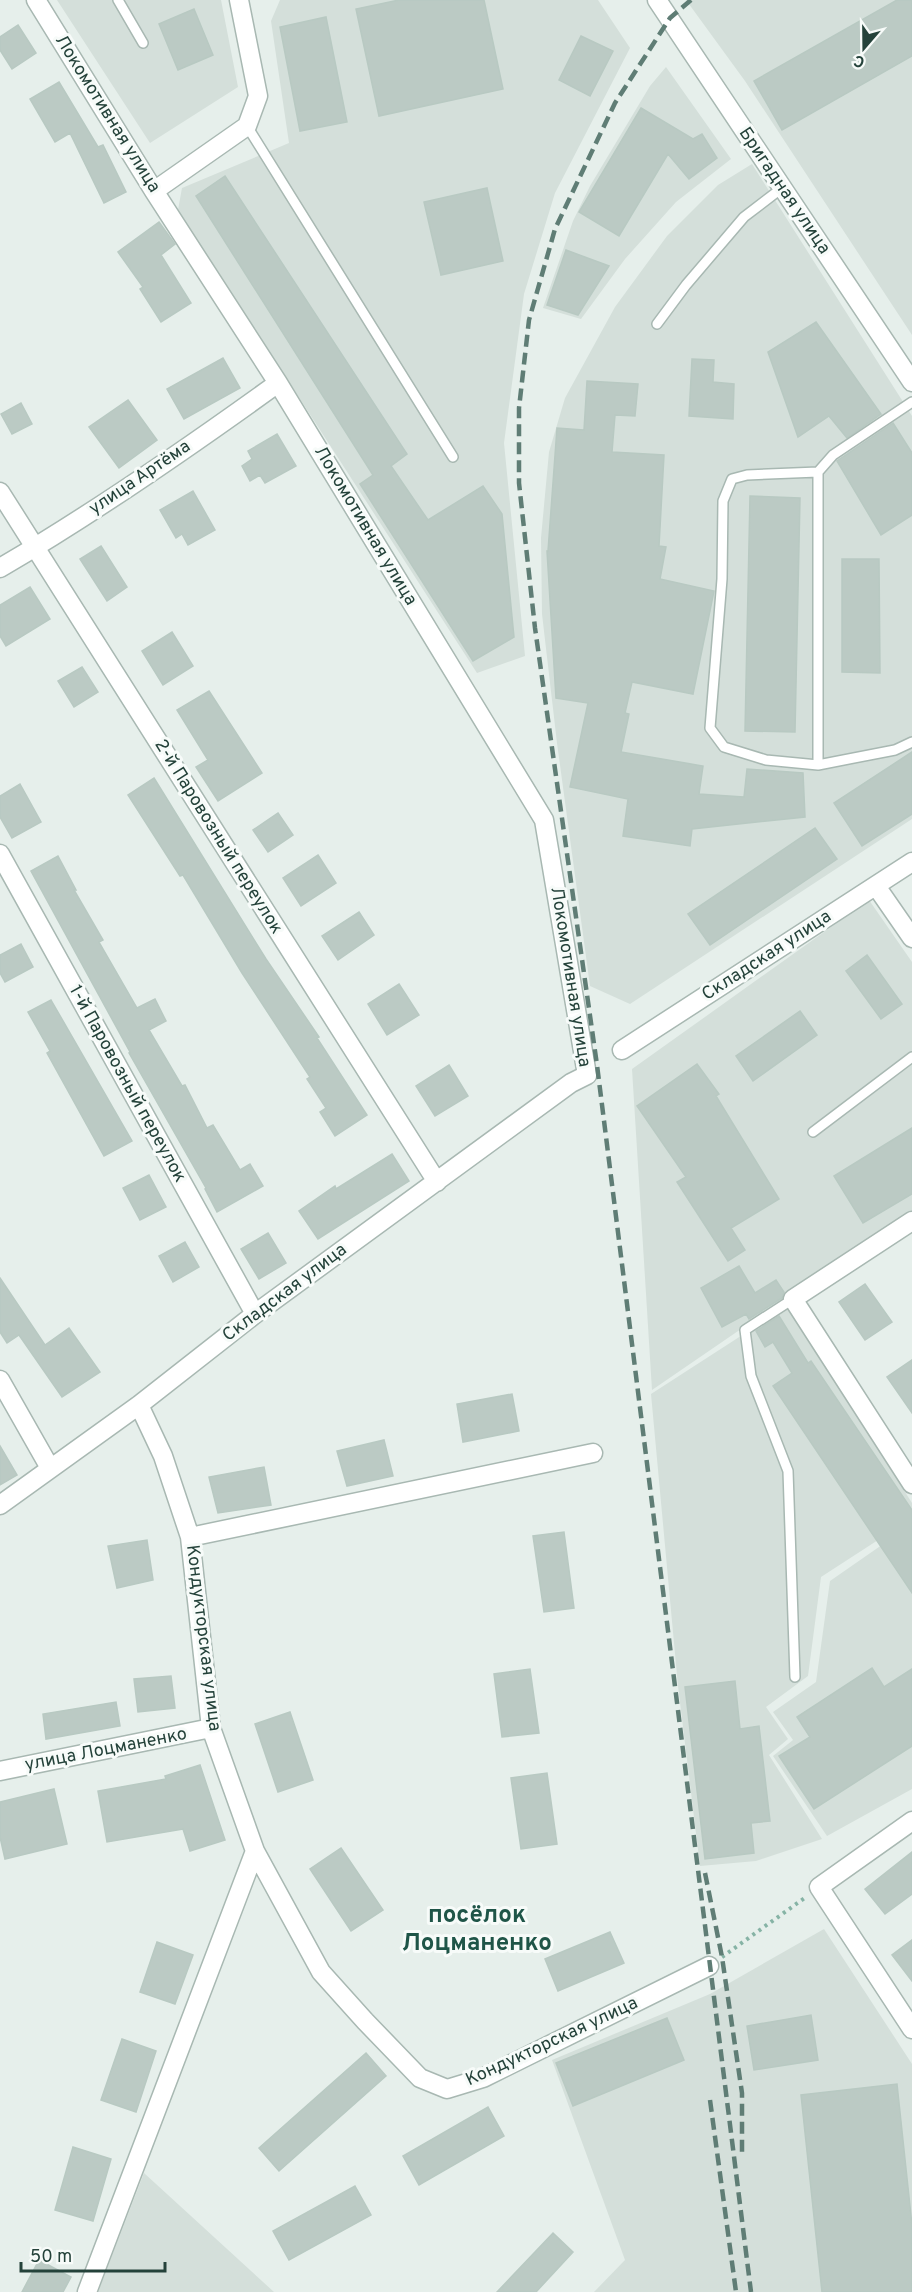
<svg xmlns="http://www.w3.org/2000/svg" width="912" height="2292" font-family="Overpass,sans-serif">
<rect width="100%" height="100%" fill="#e6efeb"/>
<path fill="#d4dfda" d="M57,0H221L238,87L150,143Z
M280,0H598L630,48L555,193L524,294L504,443L525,656L477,673L178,210L182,188L289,143L271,21Z
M686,0H912V335L745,81Z
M666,67L731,159L676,202L625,259L581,319L543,308L573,221L590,186L650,86Z
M752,164L912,416V819L630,1004L590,986L557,743L542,614L541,538L549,452L565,398L615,307L667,236L718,185Z
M869,900L912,962V1212L652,1390L632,1069Z
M787,1306L912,1503V1518L821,1577L808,1676L766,1707L788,1739L769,1755L822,1839L756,1861L700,1866L678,1686L651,1394Z
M912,1524V1789L827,1836L773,1756L793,1740L773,1712L816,1682L830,1581Z
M824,1929L912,2064V2292H594L625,2260L552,2060L710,1994Z
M144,2173L274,2292H98Z"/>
<path fill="#bbcac4" stroke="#b8c9c2" stroke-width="1.5" d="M399,0H484L503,89L379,116L356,9Z
M897,0H912V56L782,130L754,81Z
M194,9L213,55L178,70L159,24Z
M326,17L347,122L300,131L280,27Z
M18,25L36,53L12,69L0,50V37Z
M581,36L613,51L590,96L559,80Z
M59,82L98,147L103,145L126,192L104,203L70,133L55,142L30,99Z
M641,108L693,139L702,134L717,158L689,179L668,154L619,236L579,212Z
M225,176L407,454L391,466L428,520L483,486L502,514L514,637L473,661L360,484L373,475L196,196Z
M487,188L503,261L441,275L424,202Z
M159,222L175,244L161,255L191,303L161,322L140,289L143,287L118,252Z
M566,250L609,266L578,315L547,305Z
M816,322L881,414L847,438L829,416L798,437L768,352Z
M223,358L240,388L184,419L167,389Z
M692,359L714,360L713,382L734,384L733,419L689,416Z
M587,381L638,384L635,416L615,415L612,452L664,455L659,546L666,547L660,579L714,591L693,694L632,682L625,713L629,714L621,752L703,766L699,794L744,797L747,769L803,773L805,817L692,829L690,846L623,836L628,799L570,787L588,703L556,698L547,551H548L557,428L584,430Z
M128,400L157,440L119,468L89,427Z
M21,403L32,424L12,434L1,414Z
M893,423L912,453V515L881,535L837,461Z
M277,434L296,466L265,483L260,475L250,481L242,466L252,459L248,451Z
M193,491L215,530L188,545L182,534L176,538L160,510Z
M750,496L800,498L795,732L745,731Z
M101,546L127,587L107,601L80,559Z
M842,559H879L880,673L842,672Z
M30,587L50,619L6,646L0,636V605Z
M172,632L193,666L163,685L142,651Z
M82,667L98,692L74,707L58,681Z
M209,691L262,773L218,801L196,767L208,760L177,710Z
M912,752V814L862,846L834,803Z
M154,778L266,959L319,1037L317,1038L367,1115L335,1136L320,1112L326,1108L307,1079L310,1077L242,973L183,875L180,876L128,795Z
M20,784L41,822L12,838L0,817V796Z
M278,813L293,835L268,852L253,830Z
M815,828L837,859L710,945L688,914Z
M318,855L336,883L301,906L283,878Z
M58,856L76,890H74L103,940L99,942L137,1008L155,999L166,1021L149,1030L182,1086L185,1085L207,1128L213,1125L240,1170L250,1164L263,1186L217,1212L205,1189L206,1188L129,1053L130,1052L31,871Z
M359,912L374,935L338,960L322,936Z
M21,944L33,967L5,982L0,973V955Z
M867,955L902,1004L881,1019L846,971Z
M399,984L419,1015L387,1035L368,1004Z
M51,1000L132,1141L104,1156L47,1053L50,1051L28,1012Z
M800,1011L817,1035L753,1081L736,1056Z
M697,1064L719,1094L716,1096L779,1199L731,1228L745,1250L728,1261L677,1182L686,1177L637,1106Z
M449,1065L468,1096L435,1116L416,1086Z
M912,1128V1194L863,1223L834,1176Z
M392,1154L409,1181L318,1239L299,1211L335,1186L336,1189Z
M149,1175L166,1207L140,1220L123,1188Z
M268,1233L286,1263L259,1279L241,1249Z
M185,1242L199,1267L173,1282L159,1256Z
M739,1266L755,1293L776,1280L784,1292L782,1298L749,1319L746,1314L722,1327L701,1288Z
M0,1278L45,1345L69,1328L100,1372L62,1397L19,1335L7,1343L0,1332Z
M865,1284L892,1322L865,1340L839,1302Z
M779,1316L808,1363L811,1361L912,1510V1593L773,1386L792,1373L773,1342L765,1347L756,1331Z
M912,1360V1413L887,1377Z
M512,1394L519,1431L463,1442L457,1404Z
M384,1440L393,1476L347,1486L337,1451Z
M0,1446L17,1475L0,1485Z
M264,1467L271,1505L218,1513L209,1477Z
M564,1532L574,1608L544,1612L533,1536Z
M147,1540L153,1580L117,1588L108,1546Z
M872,1668L884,1687L912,1669V1746L814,1809L779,1756L810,1737L797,1717Z
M530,1669L539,1733L502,1737L494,1674Z
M171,1676L175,1708L138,1712L134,1679Z
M735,1681L740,1729L759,1726L770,1821L751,1823L754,1853L705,1859L685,1687Z
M116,1702L120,1726L46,1739L43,1714Z
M290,1712L313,1780L278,1792L255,1724Z
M200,1765L225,1840L190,1851L183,1829L107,1842L98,1791L166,1779L165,1776Z
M547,1773L557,1844L521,1849L511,1778Z
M54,1789L67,1844L5,1859L0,1837V1802Z
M341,1848L383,1910L351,1931L310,1869Z
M912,1852V1894L885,1914L865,1889Z
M610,1932L624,1963L558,1991L545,1959Z
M912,1940V1981L892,1955Z
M157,1942L193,1955L175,2004L140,1992Z
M811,2015L818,2060L754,2070L747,2026Z
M667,2018L684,2060L573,2106L556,2063Z
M122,2039L156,2051L136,2112L101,2100Z
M366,2053L386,2076L279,2171L259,2148Z
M897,2084L912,2225V2292H822L801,2095Z
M488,2107L504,2136L419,2185L403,2156Z
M73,2147L111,2159L93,2221L55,2210Z
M355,2186L371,2215L289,2260L273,2231Z
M553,2233L573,2252L536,2292H497Z
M39,2260L71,2277L63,2292H22Z"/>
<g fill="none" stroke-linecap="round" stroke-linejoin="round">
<g stroke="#a8b8b2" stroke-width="12">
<path id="lane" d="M118,0L143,43
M247,126L453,457
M657,324L686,285L744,217L782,188
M818,472L747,475L732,479L723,501L722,579L710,728L724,747L766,760L818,765L895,750L912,742
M818,765V472L833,455L912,402
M813,1132L912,1057
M793,1299L745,1330L751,1376L788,1471L795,1677"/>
</g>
<g stroke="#a8b8b2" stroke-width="21">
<path id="street" d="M657,0L912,382
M154,191L247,126L258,96L239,0
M0,492L437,1182
M0,568C96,512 188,448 278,383
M0,854L255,1314
M876,886L912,938
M622,1050L912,862
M912,1221L793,1299L912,1484
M0,1380L50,1468
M139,1405L163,1456L190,1537L211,1728L255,1851L321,1972L365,2021L420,2078L447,2089L483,2078L709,1966
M0,1505L139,1405L255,1314L571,1083L587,1075L544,820L278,383L154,191L36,0
M190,1537L593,1453
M0,1771L211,1728
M912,1821L819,1887L912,2029
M87,2292L255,1851"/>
</g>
<path stroke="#86b3a5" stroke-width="4" stroke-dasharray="3 4.5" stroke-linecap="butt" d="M722,1957L806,1897"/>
<use href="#lane" stroke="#fff" stroke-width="9"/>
<use href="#street" stroke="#fff" stroke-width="18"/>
<path stroke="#5f7d75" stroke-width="4.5" stroke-dasharray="12 6" stroke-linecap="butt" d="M691,0L670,18L615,103L555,229L529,320L519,408V483L535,628L597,1065L751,2292
M705,1873L722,1957L742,2093V2155
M710,2100L736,2292"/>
</g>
<g text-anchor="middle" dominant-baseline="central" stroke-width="6" stroke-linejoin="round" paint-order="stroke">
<g font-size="18" fill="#24423a" stroke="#f7fbf9">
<text transform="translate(107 114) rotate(58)">Локомотивная улица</text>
<text transform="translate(784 191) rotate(56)">Бригадная улица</text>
<text transform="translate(140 478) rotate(-34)">улица Артёма</text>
<text transform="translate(365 526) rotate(59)">Локомотивная улица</text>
<text transform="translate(218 837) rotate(58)">2-й Паровозный переулок</text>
<text transform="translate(767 956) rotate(-33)">Складская улица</text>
<text transform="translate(570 977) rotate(81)">Локомотивная улица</text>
<text transform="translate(127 1084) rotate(61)">1-й Паровозный переулок</text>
<text transform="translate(285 1293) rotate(-37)">Складская улица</text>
<text transform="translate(203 1638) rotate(83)">Кондукторская улица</text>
<text transform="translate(106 1750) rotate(-11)">улица Лоцманенко</text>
<text transform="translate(552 2042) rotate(-25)">Кондукторская улица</text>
</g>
<g font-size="24" font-weight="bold" fill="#1f5548" stroke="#f7fbf9">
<text x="477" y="1916">посёлок<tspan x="477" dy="28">Лоцманенко</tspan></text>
</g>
</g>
<g transform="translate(864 48) rotate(200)" stroke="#f7fbf9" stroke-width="4.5" paint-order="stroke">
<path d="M0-4.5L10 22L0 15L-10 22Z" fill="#24423a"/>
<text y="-9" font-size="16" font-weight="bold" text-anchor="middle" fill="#24423a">С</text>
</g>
<path d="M21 2262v9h144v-9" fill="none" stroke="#24423a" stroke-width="3"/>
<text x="30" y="2262" font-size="18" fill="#24423a" stroke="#f7fbf9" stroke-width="4.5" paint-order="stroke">50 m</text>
</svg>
